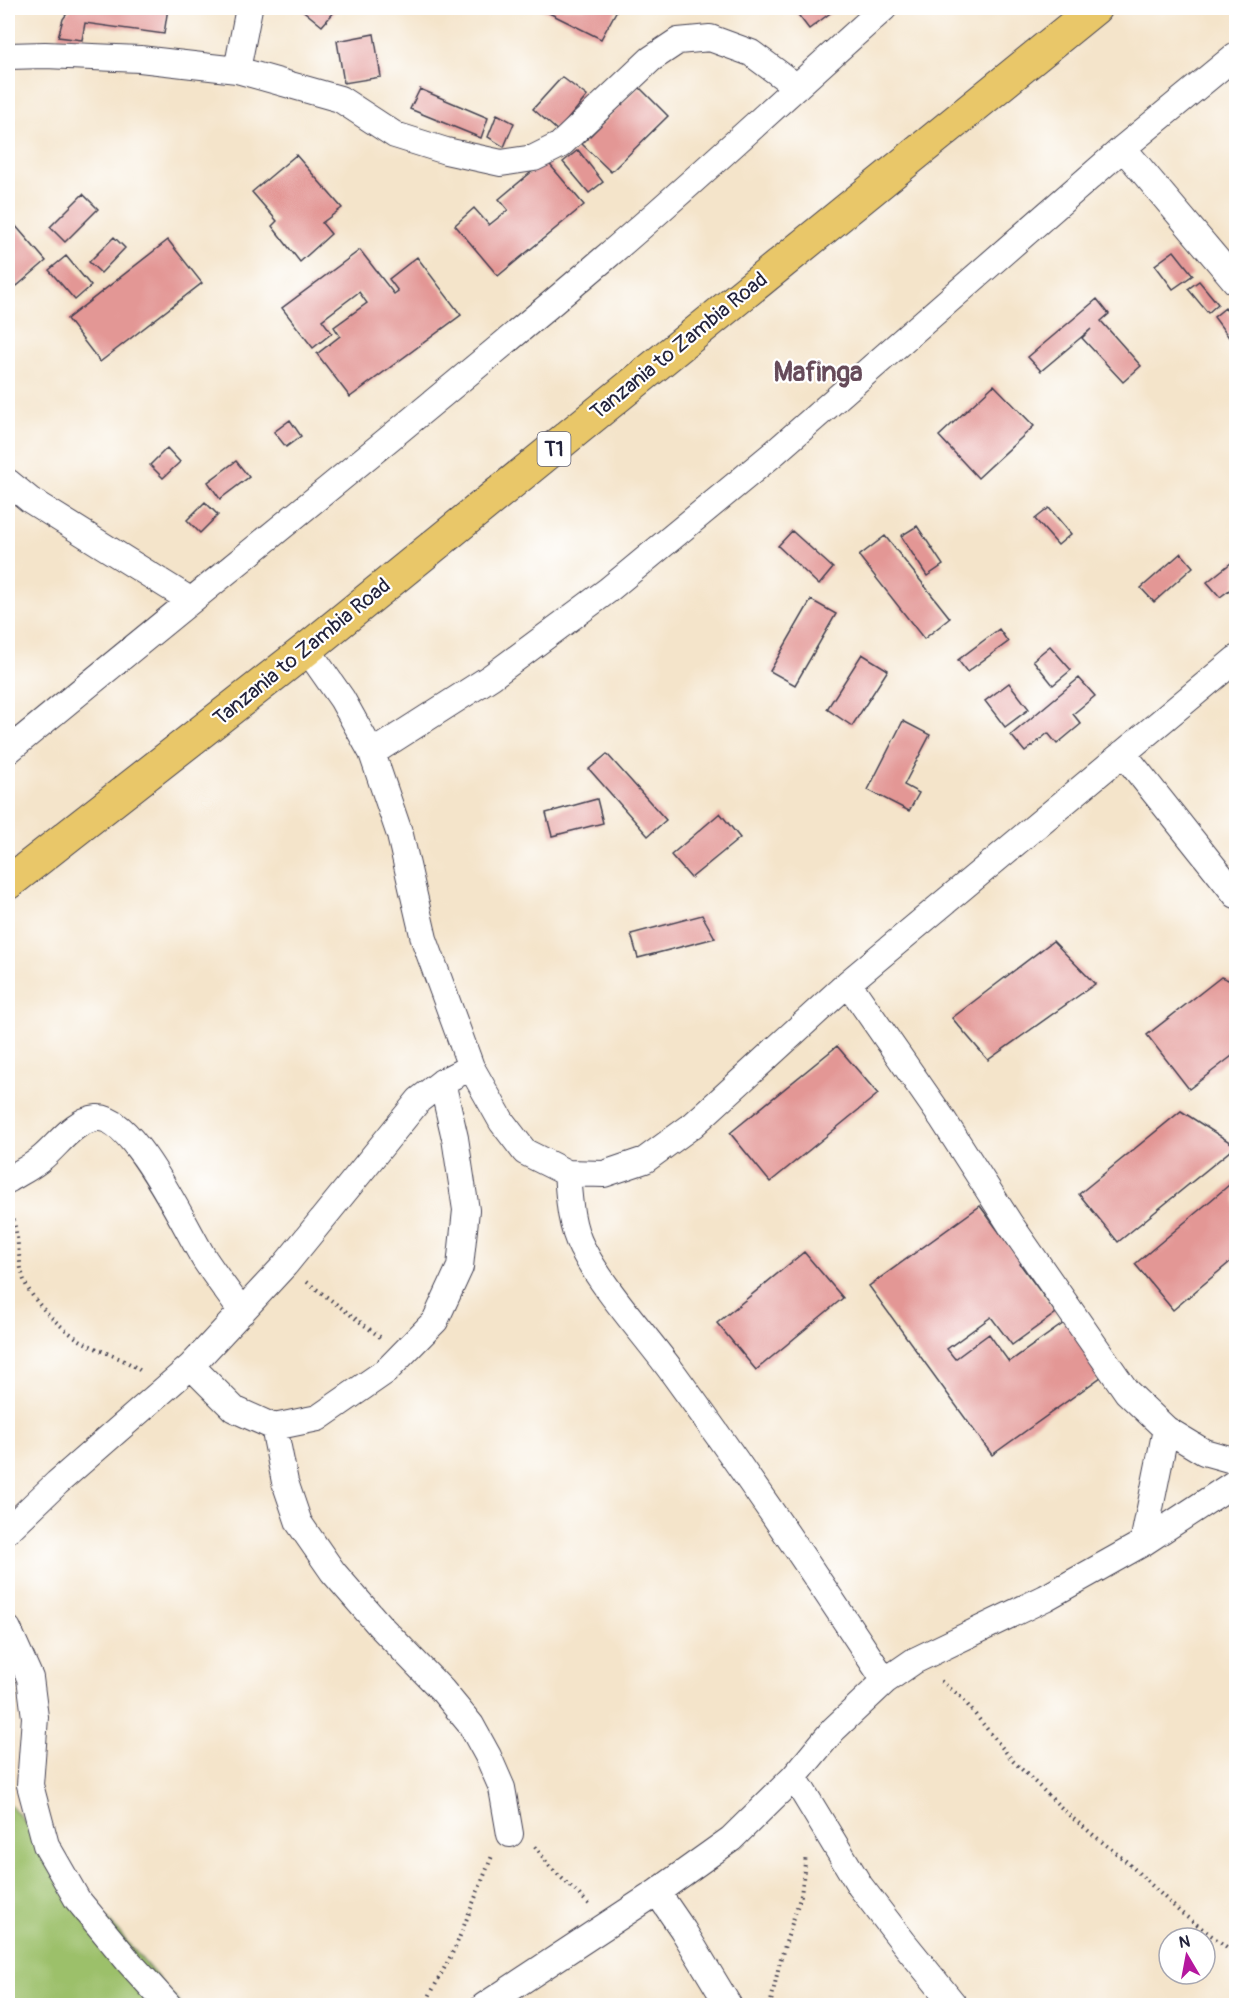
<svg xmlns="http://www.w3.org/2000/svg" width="1244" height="2013" font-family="Pangolin,sans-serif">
<rect width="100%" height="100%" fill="#fff"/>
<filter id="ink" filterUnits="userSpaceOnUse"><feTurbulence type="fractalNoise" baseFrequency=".0167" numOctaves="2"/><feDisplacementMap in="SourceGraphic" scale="12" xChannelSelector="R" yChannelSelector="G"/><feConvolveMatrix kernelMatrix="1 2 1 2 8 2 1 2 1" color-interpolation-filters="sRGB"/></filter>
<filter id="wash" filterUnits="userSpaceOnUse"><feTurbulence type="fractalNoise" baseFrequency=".008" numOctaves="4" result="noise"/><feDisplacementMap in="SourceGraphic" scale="24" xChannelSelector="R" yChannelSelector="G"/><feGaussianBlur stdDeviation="1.35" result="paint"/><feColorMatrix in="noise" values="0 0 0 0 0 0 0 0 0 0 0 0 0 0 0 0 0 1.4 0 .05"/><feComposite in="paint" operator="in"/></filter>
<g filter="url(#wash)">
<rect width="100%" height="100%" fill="#f4e4ca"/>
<path fill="#9cc06a" stroke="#5f7152" stroke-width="1.5" d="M8,1802L181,2005H8Z"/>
<g id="blocks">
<path fill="#e39795" d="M71,8H168L164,34L85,23L82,40L58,37L63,19Z
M300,8H332L336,10L322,26Z
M539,8H618L601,39Z
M793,8H837L809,29Z
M374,34L381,77L344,83L337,41Z
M562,77L587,96L558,131L533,109Z
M639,87L668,116L611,172L582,144Z
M420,89L488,118L481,138L410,109Z
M8,112L16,123L8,129Z
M497,114L514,123L504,147L488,137Z
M578,150L603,182L589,193L563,162Z
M296,155L342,208L322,223L331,234L300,262L272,226L277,221L252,192Z
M546,160L584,205L498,276L455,225L474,208L489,225L508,210L499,199Z
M83,194L98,209L65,242L50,227Z
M8,217L46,261L17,286L8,275Z
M114,237L125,248L101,273L89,262Z
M168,240L202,283L100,362L67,319Z
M360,250L394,294L398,291L389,279L417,257L461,315L350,397L317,354L340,336L334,327L367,303L359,292L322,320L332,333L313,348L282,308Z
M1174,251L1193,275L1173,289L1155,265Z
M66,256L91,286L75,300L49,270Z
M1199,281L1218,304L1208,313L1188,289Z
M1097,299L1109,314L1101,321L1141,366L1123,382L1082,338L1091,329L1041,371L1028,357Z
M1225,308L1236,323V347L1214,317Z
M994,385L1034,426L978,478L939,436Z
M290,420L301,436L286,447L274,432Z
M167,448L180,462L163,478L150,465Z
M236,461L249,477L220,499L208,482Z
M205,502L218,515L200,533L187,520Z
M1049,508L1071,534L1058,545L1035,519Z
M917,526L943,565L927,576L901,536Z
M792,531L833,568L819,585L778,546Z
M885,536L950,618L924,639L859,556Z
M1181,553L1193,567L1154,602L1141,588Z
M1236,559V585L1220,597L1207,582Z
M811,600L836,614L795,685L770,671Z
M999,629L1008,642L967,672L958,660Z
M1050,646L1071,670L1053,685L1033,660Z
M862,654L888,670L852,726L827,709Z
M1079,678L1095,696L1073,714L1081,724L1057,744L1048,733L1025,752L1011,735Z
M1009,683L1029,709L1005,727L985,701Z
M903,721L930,735L904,785L919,793L909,811L868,790Z
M607,754L666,820L648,836L589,769Z
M597,799L603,823L552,836L546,813Z
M720,813L740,838L691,878L671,855Z
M702,915L715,938L638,958L631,934Z
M1053,941L1095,984L988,1060L952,1018Z
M1221,977L1236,983V1053L1189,1089L1147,1035Z
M837,1046L878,1094L770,1182L730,1133Z
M1181,1111L1236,1146L1118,1242L1079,1194Z
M1235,1180L1236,1257L1173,1310L1135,1264Z
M980,1206L1022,1263L1020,1264L1056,1313L1012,1345L991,1317L947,1349L955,1359L989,1334L1009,1362L1067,1321L1105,1374L992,1455L869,1286Z
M804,1252L843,1298L756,1370L717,1323Z"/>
</g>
</g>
<g filter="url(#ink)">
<use href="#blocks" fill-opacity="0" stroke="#423f50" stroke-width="1.5"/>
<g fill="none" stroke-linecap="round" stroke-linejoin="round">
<g stroke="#423f50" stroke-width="28">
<path id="street" d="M8,56L45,55L140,59L237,70L340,99L395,135L446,151L501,163L534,158L560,145L651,59L678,41L710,38L751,53L797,87
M237,70L249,8
M1123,148L1236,282
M8,482L30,500L190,600
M307,649L342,699L372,753L400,835L424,939L471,1067L502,1122L525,1152L567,1173L604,1174L645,1160L693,1125L848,983L1236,659
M8,751C206,587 409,426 605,258C700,177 791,91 884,8
M372,753L491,677L607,591L773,454L1123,148L1236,55
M1123,753L1236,895
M848,983L942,1118L1010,1224L1127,1392L1166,1429L1204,1452L1236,1461
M567,1173C569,1198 570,1225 582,1248C605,1292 644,1333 673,1373C747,1474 817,1577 885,1681
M8,1180C19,1173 32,1167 42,1158C59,1144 74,1120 97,1118C134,1115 186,1230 205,1260C217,1278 230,1295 242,1312
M191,1366L234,1409L274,1427L318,1418L386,1371L435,1321L460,1267L466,1210L455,1138L442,1082
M274,1427L285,1482L299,1523L333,1572L380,1626L442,1690L471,1725L488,1756L502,1788L510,1834
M8,1530L57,1483L191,1366L285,1265L419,1100L442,1082L471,1067
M1143,1543L1166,1429
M8,1629L30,1678L35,1717L30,1785L46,1845L77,1899L129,1962L169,2006
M794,1777L860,1886L904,1943L955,2006
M657,1892L683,1930L729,2006
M484,2006L657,1892L731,1839L794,1777L833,1730L885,1681L914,1661L1045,1598L1143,1543L1236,1482"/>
</g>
<g stroke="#423f50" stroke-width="35">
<path id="highway" d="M8,883L307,649L1095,8"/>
</g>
<path stroke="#423f50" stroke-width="4" stroke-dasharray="1.5 4.5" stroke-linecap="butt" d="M8,1209C21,1231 16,1257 24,1280C32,1302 64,1332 85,1343C103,1353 125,1358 142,1372
M307,1282L380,1337
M941,1681L962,1698L1013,1761L1070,1816L1127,1862L1180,1912L1236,1954
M535,1846L550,1867L589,1904
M424,2006L455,1948L492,1856
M770,2006L780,1961L801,1895L806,1855"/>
<use href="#street" stroke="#fff" stroke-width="26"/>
<use href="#highway" stroke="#e9c769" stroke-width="33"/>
</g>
</g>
<g text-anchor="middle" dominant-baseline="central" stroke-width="4.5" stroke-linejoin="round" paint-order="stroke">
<rect fill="#fff" stroke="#646476" stroke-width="1.5" x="537.5" y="432" width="33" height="34" rx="4.5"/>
<g font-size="20" font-weight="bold" fill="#22223b">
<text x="554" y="449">T1</text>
</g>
<g font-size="21" fill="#22223b" stroke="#fff">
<text transform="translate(679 346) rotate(-39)">Tanzania to Zambia Road</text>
<text transform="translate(302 652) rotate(-39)">Tanzania to Zambia Road</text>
</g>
<g font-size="27" font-weight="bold" fill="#664b5a" stroke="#fff">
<text x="818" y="372">Mafinga</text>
</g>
</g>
<rect width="1244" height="2013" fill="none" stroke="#fff" stroke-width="30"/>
<g transform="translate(1187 1956) rotate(350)"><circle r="28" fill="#ffffff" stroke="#a7a7b1" stroke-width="1.5"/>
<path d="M0-4.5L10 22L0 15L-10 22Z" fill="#b5179e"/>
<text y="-9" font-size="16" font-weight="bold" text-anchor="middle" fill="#22223b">N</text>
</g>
</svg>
